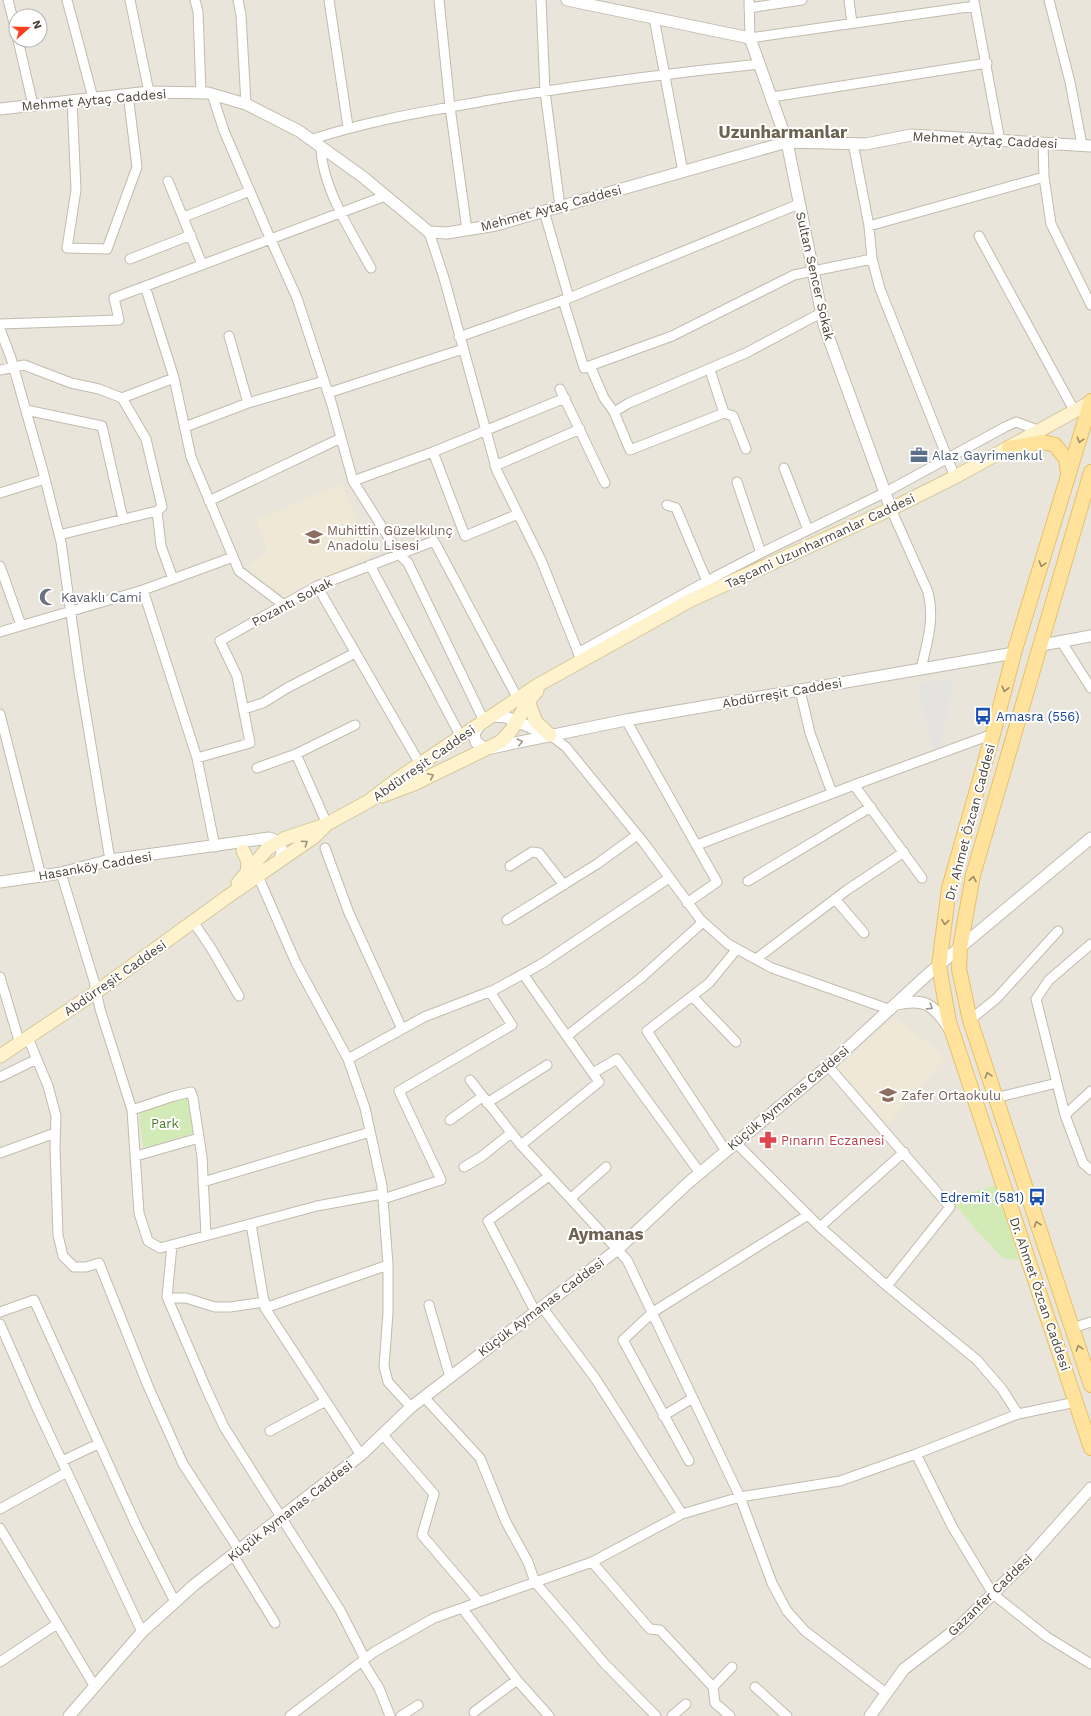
<svg xmlns="http://www.w3.org/2000/svg" width="1091" height="1716" font-family="'Work Sans',sans-serif">
<rect width="100%" height="100%" fill="#f6f3ec"/>
<path fill="#eae5da" fill-rule="evenodd" d="M0,0H1091V1716H0ZM16,16H40V40H16Z"/>
<path fill="#efe8d6" d="M341,484L373,554L285,598L246,566L268,553L257,520Z
M894,1017L946,1057L889,1123L837,1068Z"/>
<path fill="#d2eab5" d="M189,1097L193,1133L149,1148L143,1146L139,1117L142,1111Z
M996,1185L1019,1260L1003,1258L980,1234L950,1199Z"/>
<path fill="#e5e3e0" d="M954,678L941,747L933,750L917,684Z"/>
<g fill="none" stroke-linecap="round" stroke-linejoin="round">
<g stroke="#c2bbae" stroke-width="11">
<path id="minor" d="M8,0L16,31
M67,0L93,98
M130,0L149,92
M195,0L198,12L201,93
M238,0L241,15L246,104
M329,0L348,127
M439,0L450,107L467,230
M541,0L545,91L560,207
M749,0L750,38L975,6
M849,0L852,23
M1049,0L1070,82L1082,145
M974,1L1000,141
M749,8L802,0
M654,18L683,172
M18,40L33,105
M212,94L224,131L270,238L297,298L332,405L353,481L399,554L408,563L484,721
M772,97L987,63
M72,100L76,190L67,248L107,249L137,167L128,94
M310,140C369,120 429,111 490,100C580,85 669,73 760,64
M853,143L869,226L872,259L880,289L955,477
M1043,144L1044,177L1051,224L1091,305
M321,148C322,187 352,234 371,268
M168,181L202,264
M544,211L569,298
M184,217L250,191
M869,226L1044,177
M429,232L444,278L497,471L541,560L580,657
M979,236L1075,412
M130,259L191,235
M145,286L174,378L191,457L239,571L284,605
M563,300L584,368L672,336L794,275L872,259
M0,324L119,320L114,298L385,196
M0,329L11,358L43,471L61,542L79,672L110,860
M229,336L248,403
M459,337L569,298L799,204
M590,366L604,398L614,412L630,450L724,413L710,370
M0,370L24,365L71,383L99,389L122,398L146,439L162,507L157,511
M560,389L605,483
M328,393L463,349
M122,398L174,378
M26,410L102,426L123,519
M614,412L629,403L746,353L821,313
M724,413L733,416L746,449
M185,427L248,403L324,381
M433,452L465,536L518,514
M495,466L580,429
M784,468L808,530
M353,481L433,452L565,398
M737,482L761,553
M0,493L45,479
M209,501L341,438
M667,505L676,508L709,586
M891,509L928,592C935,620 927,642 921,669
M59,535L157,511L161,546L173,579
M370,565L461,737
M0,566L21,625
M317,586L420,764
M143,590L197,758L215,847
M0,632L143,590L233,557
M1061,641L1091,688
M578,653L707,581L761,553L884,493L1005,427L1016,422L1040,431
M800,690L810,733L832,793
M244,709L263,703L287,688L355,653
M0,714L41,876
M626,720L717,882L687,903
M550,735L566,747L644,843L700,919L728,944L772,968L891,1010
M296,754L327,824
M197,758L250,743L237,676L220,641L317,586L434,541L518,699
M257,768L296,754L355,725
M854,785L922,878
M697,845L854,785L993,734
M325,848L349,913L402,1029
M510,866L532,852L539,853L564,885
M61,873L94,981L100,1009L132,1110L139,1213L148,1241L160,1248L317,1206L382,1194
M258,876L296,963L348,1059L365,1108L382,1186L388,1264V1313L384,1366L388,1382L411,1407
M748,881L871,807
M835,899L864,933
M507,920L597,864L637,835
M194,923L211,948L239,996
M1091,944L1049,980L1036,999L1065,1115L1083,1163L1091,1170
M756,959L847,890L904,852
M0,977L20,1044
M692,996L736,1042
M970,1020L997,998L1058,931
M567,1036L642,977L703,922
M28,1038L48,1086L56,1116L55,1147L58,1235L63,1256L74,1267H86L99,1263L148,1386L183,1464L239,1550
M348,1059L424,1017L494,990L543,963L669,878
M828,1066L950,1207L887,1286
M593,1073L617,1059L700,1173
M0,1077L37,1059
M470,1080L521,1145L627,1260L740,1497L772,1583L787,1611L805,1631L886,1693
M995,1098L1057,1083
M487,1103L547,1065
M132,1110L174,1096L191,1092L193,1098L202,1157L206,1235
M1065,1115L1091,1091
M450,1120L482,1097
M735,1142L820,1227L887,1286L977,1360L1002,1389L1018,1414
M521,1145L599,1082L523,974
M726,1151L647,1031L709,983L737,949
M0,1153L55,1133
M136,1156L199,1138
M464,1167L481,1157L511,1133
M203,1182L370,1132
M571,1198L606,1167
M383,1199L441,1180L399,1091L512,1025L490,992
M251,1224L265,1308L361,1455
M820,1227L904,1152
M172,1245L167,1297L206,1388L224,1427L340,1610L365,1659
M168,1298H186L215,1307H230L265,1302
M429,1305L450,1377
M542,1307L595,1378L682,1514
M265,1308L388,1265
M535,1311L488,1221L549,1176
M0,1312L34,1300L137,1527L175,1602
M0,1324L37,1408L142,1632
M1072,1328L1091,1322
M424,1397L480,1458L506,1522L528,1562L535,1582L605,1664L656,1716
M663,1416L693,1398
M270,1431L326,1401
M383,1435L434,1494L422,1535L479,1602
M916,1454L953,1528L993,1594L1047,1637L1091,1664
M62,1461L98,1444
M689,1461L623,1340L653,1312L808,1215
M0,1509L67,1472
M0,1528L95,1687
M233,1555L275,1623
M592,1562L650,1629L660,1630L713,1687L715,1703L730,1716
M462,1608L517,1680L549,1716
M362,1661L379,1688L390,1716
M0,1662L57,1624
M713,1687L732,1667
M755,1687L787,1716
M474,1712L517,1680
M290,1716L374,1652L434,1618L592,1562L682,1514L740,1497L840,1481L916,1454L1018,1414L1076,1402
M401,1716L418,1705
M672,1716L686,1704"/>
</g>
<g stroke="#c2bbae" stroke-width="13">
<path id="tertiary" d="M567,0L750,38L787,142L824,325L891,509
M0,109L149,92L208,93L246,104L299,131L363,177L429,232L447,233L496,225L787,142L866,144L911,135L1091,146
M1042,645L1091,636
M492,716L506,717L549,735
M480,724L474,734L476,742L484,748H491L626,720L1014,653
M0,882L61,873L110,860L269,838C279,840 285,850 280,859
M897,1004C925,998 934,1005 949,1028
M69,1716L142,1632L194,1585L361,1455L411,1407L618,1249L688,1183L828,1066L927,975L1091,838
M870,1716L904,1669L959,1627L1025,1562L1091,1488"/>
</g>
<g stroke="#d6c79b" stroke-width="15">
<path id="secondary" d="M528,701L536,722L550,735
M382,796L414,784L500,742C517,729 522,705 537,691
M243,851L248,861L247,874
M238,883L268,848L286,838L325,825
M0,1056L96,992L227,897L314,837L327,824L369,801L399,778L538,685L691,600L891,509L955,477L1091,402"/>
</g>
<g stroke="#e6c16a" stroke-width="16">
<path id="primary" d="M1091,401L1014,653L993,734L949,888L939,966L949,1022L1091,1448
M1009,448L1043,442L1055,445L1066,459L1068,473
M1091,472L973,875L960,948L959,969L970,1020L1091,1385"/>
</g>
<use href="#minor" stroke="#fff" stroke-width="9"/>
<use href="#tertiary" stroke="#fff" stroke-width="11"/>
<use href="#secondary" stroke="#fff3cd" stroke-width="13"/>
<use href="#primary" stroke="#ffe39c" stroke-width="14"/>
</g>
<defs><path id="oneway-chevron" d="M-2-3.5L2.5 0L-2 3.5" fill="none" stroke-width="1.6" stroke-linecap="round" stroke-linejoin="round"/></defs>
<g stroke="#9c8c66">
<use href="#oneway-chevron" transform="translate(1080 440) rotate(107)"/>
<use href="#oneway-chevron" transform="translate(1042 564) rotate(107)"/>
<use href="#oneway-chevron" transform="translate(1005 689) rotate(104)"/>
<use href="#oneway-chevron" transform="translate(973 879) rotate(-79)"/>
<use href="#oneway-chevron" transform="translate(945 922) rotate(97)"/>
<use href="#oneway-chevron" transform="translate(988 1075) rotate(-108)"/>
<use href="#oneway-chevron" transform="translate(1037 1224) rotate(-109)"/>
<use href="#oneway-chevron" transform="translate(1079 1348) rotate(-108)"/>
</g>
<g stroke="#9c9892">
<use href="#oneway-chevron" transform="translate(520 742) rotate(-13)"/>
<use href="#oneway-chevron" transform="translate(930 1007) rotate(33)"/>
</g>
<g stroke="#9c937c">
<use href="#oneway-chevron" transform="translate(431 776) rotate(-25)"/>
<use href="#oneway-chevron" transform="translate(305 843) rotate(-34)"/>
</g>
<defs>
<g id="office-bare" transform="scale(1.38)"><path d="M-6-3h4V-5.5h4V-3h4V5H-6ZM-1-4.5V-3h2v-1.5ZM-6 0V1H6V0Z" fill="#5c6f8a" stroke="#fff" stroke-width="2.5" paint-order="stroke"/></g>
<g id="school-bare" transform="scale(1.38)"><path d="M0-5L7-2L0 1L-7-2ZM-4 1L0 2.5L4 1V4Q0 6-4 4Z" fill="#8d6e63" stroke="#fff" stroke-width="2.5" paint-order="stroke"/></g>
<g id="mosque-bare" transform="scale(1.38)"><path d="M3.5-4.9A6 6 0 1 0 3.5 4.9A5 5 0 1 1 3.5-4.9Z" fill="#6b7280" stroke="#fff" stroke-width="2.5" paint-order="stroke"/></g>
<g id="bus-bare" transform="scale(1.38)"><path d="M-5-6H5V4H4V6H2V4H-2V6H-4V4H-5ZM-3.5-4V0h7V-4ZM-3.5 1.2v1.5H-2V1.2ZM2 1.2v1.5H3.5V1.2Z" fill="#1a4fb4" stroke="#fff" stroke-width="2.5" paint-order="stroke"/></g>
<g id="pharmacy-bare" transform="scale(1.38)"><path d="M-2-6h4v4h4v4h-4v4h-4v-4h-4v-4h4Z" fill="#e0444e" stroke="#fff" stroke-width="2.5" paint-order="stroke"/></g>
</defs>
<g fill-rule="evenodd">
<use href="#office-bare" x="919" y="455"/>
<use href="#school-bare" x="314" y="537"/>
<use href="#mosque-bare" x="48" y="597"/>
<use href="#bus-bare" x="983" y="716"/>
<use href="#school-bare" x="888" y="1095"/>
<use href="#pharmacy-bare" x="768" y="1140"/>
<use href="#bus-bare" x="1037" y="1197"/>
</g>
<g text-anchor="middle" dominant-baseline="central" stroke-width="4" stroke-linejoin="round" paint-order="stroke">
<g font-size="13" fill="#4b4439" stroke="#fff">
<text transform="translate(94 100) rotate(-5)">Mehmet Aytaç Caddesi</text>
<text transform="translate(985 140) rotate(3)">Mehmet Aytaç Caddesi</text>
<text transform="translate(551 208) rotate(-15)">Mehmet Aytaç Caddesi</text>
<text transform="translate(815 276) rotate(77)">Sultan Sencer Sokak</text>
<text transform="translate(820 541) rotate(-25)">Taşcami Uzunharmanlar Caddesi</text>
<text transform="translate(292 602) rotate(-28)">Pozantı Sokak</text>
<text transform="translate(782 693) rotate(-10)">Abdürreşit Caddesi</text>
<text transform="translate(424 763) rotate(-35)">Abdürreşit Caddesi</text>
<text transform="translate(970 822) rotate(-75)">Dr. Ahmet Özcan Caddesi</text>
<text transform="translate(95 866) rotate(-10)">Hasanköy Caddesi</text>
<text transform="translate(115 978) rotate(-35)">Abdürreşit Caddesi</text>
<text transform="translate(788 1098) rotate(-40)">Küçük Aymanas Caddesi</text>
<text transform="translate(1040 1294) rotate(71)">Dr. Ahmet Özcan Caddesi</text>
<text transform="translate(541 1307) rotate(-37)">Küçük Aymanas Caddesi</text>
<text transform="translate(290 1511) rotate(-38)">Küçük Aymanas Caddesi</text>
<text transform="translate(990 1595) rotate(-44)">Gazanfer Caddesi</text>
</g>
<g font-size="13" fill="#4e5e75" stroke="#fff" text-anchor="start">
<text x="932" y="455">Alaz Gayrimenkul</text>
</g>
<g font-size="13" fill="#785e54" stroke="#fff" text-anchor="start">
<text x="327" y="530">Muhittin Güzelkılınç<tspan x="327" dy="15">Anadolu Lisesi</tspan></text>
<text x="901" y="1095">Zafer Ortaokulu</text>
</g>
<g font-size="13" fill="#5b616d" stroke="#fff" text-anchor="start">
<text x="61" y="597">Kavaklı Cami</text>
</g>
<g font-size="13" fill="#164399" stroke="#fff" text-anchor="start">
<text x="996" y="716">Amasra (556)</text>
<text x="1024" y="1197" text-anchor="end">Edremit (581)</text>
</g>
<g font-size="13" fill="#4a7f2a" stroke="#fff">
<text x="165" y="1123">Park</text>
</g>
<g font-size="13" fill="#be3a42" stroke="#fff" text-anchor="start">
<text x="781" y="1140">Pınarın Eczanesi</text>
</g>
<g font-size="17" font-weight="bold" fill="#6e6250" stroke="#fff">
<text x="783" y="132">Uzunharmanlar</text>
<text x="606" y="1234">Aymanas</text>
</g>
</g>
<g transform="translate(28 28) rotate(70)"><circle r="19" fill="#ffffff" stroke="#b7b4b0"/>
<path d="M0-3L7 15L0 10L-7 15Z" fill="#fc3f1d"/>
<text y="-6" font-size="11" font-weight="bold" text-anchor="middle" fill="#4b4439">N</text>
</g>
</svg>
